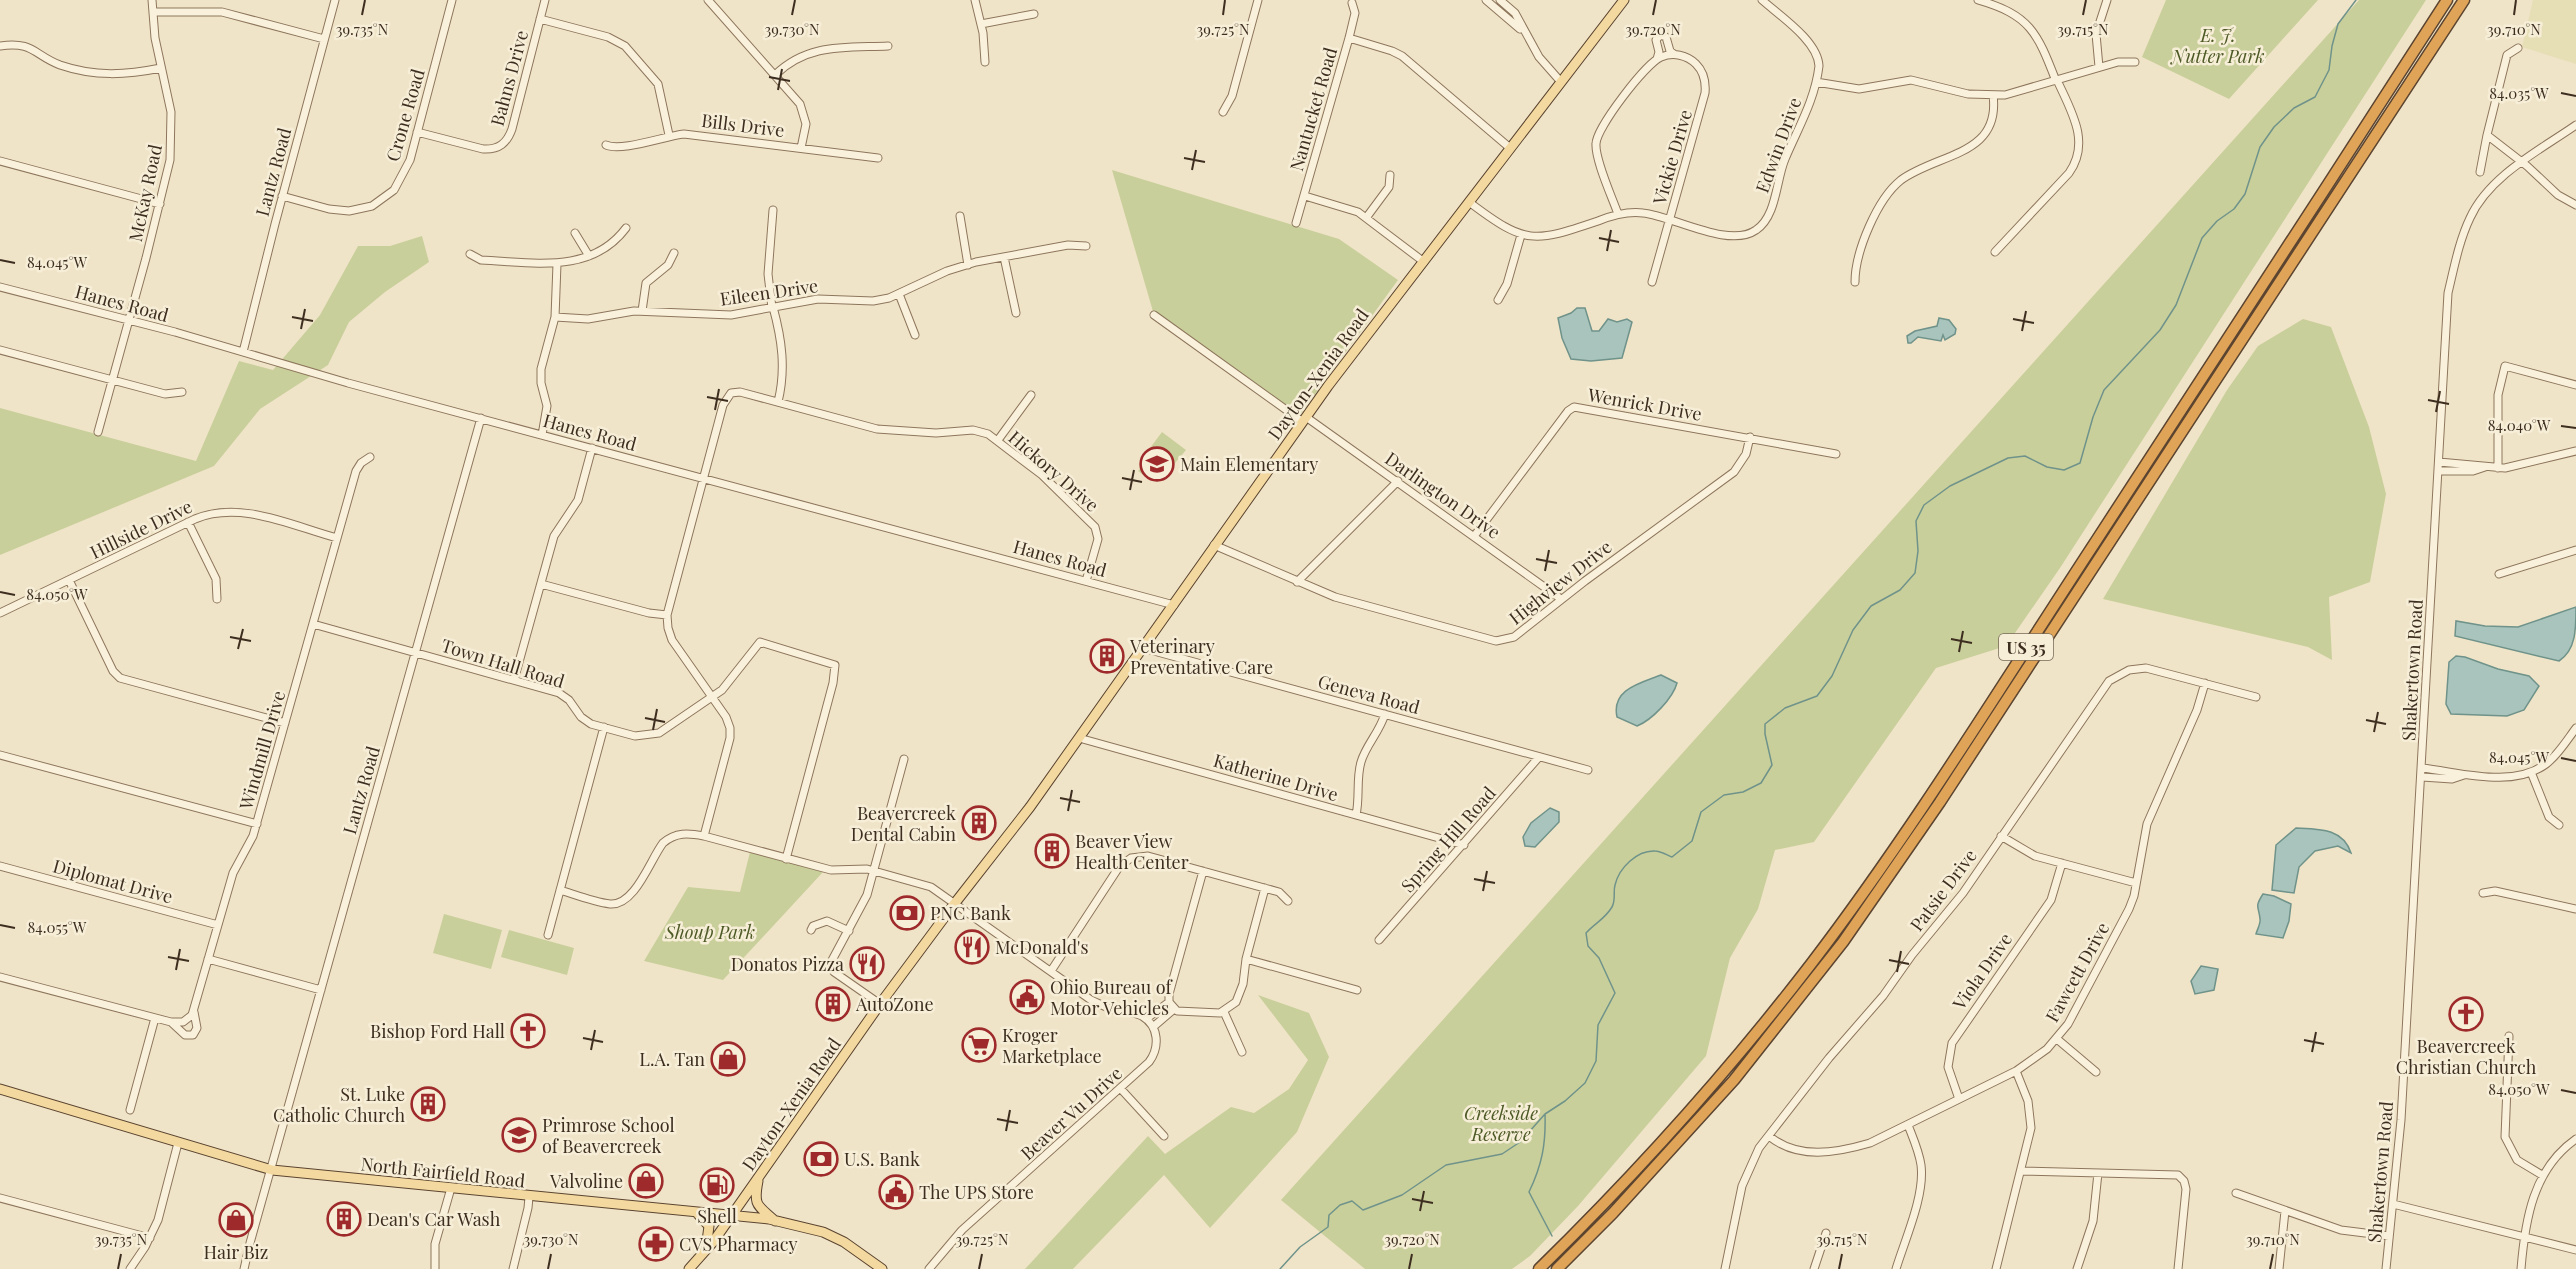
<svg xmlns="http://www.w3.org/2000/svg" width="2576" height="1269" font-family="'Playfair Display',serif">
<rect width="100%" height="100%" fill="#f0e4c8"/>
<path fill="#e6deb5" d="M2533,0H2576V64L2522,47Z"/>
<path fill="#c9cf9b" d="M2166,0H2318L2229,99L2142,57Z
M2359,0H2426L2060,568L2006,646L1936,668L1814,842L1775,850L1758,909L1730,958L1706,1056L1578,1206L1530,1256L1512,1269H1365L1281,1200Z
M1112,170L1339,239L1398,280L1297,419L1154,315Z
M422,236L429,262L385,292L349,322L328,365L260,409L214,466L0,555V408L196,461L239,361L273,370L320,315L358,246H390Z
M2303,319L2331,327L2369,427L2386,494L2370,582L2329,597L2332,660L2308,647L2103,599L2227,390L2258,346Z
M1162,432L1186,450C1174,464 1158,488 1138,471L1149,459L1147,452Z
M750,852L823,872L723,980L644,961L688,887L740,892Z
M444,914L502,930L491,969L433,953Z
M509,930L574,948L567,975L501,957Z
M1258,995L1309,1013L1329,1057L1297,1132L1210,1228L1164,1175L1073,1269H1025L1148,1136L1165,1154L1231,1107L1254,1113L1289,1089L1308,1060Z"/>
<path fill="#a9c4bc" stroke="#6f938a" stroke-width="1.5" d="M1577,308H1585L1592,331H1599L1608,319L1617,322L1627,319L1632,322L1622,358L1591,361L1571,359L1562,338L1558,318L1571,313Z
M1939,318L1949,320L1956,329L1955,334L1945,340L1943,335L1941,341L1918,337L1911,343H1908L1907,336L1915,331L1937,326Z
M2576,607C2576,629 2576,650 2559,661L2455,636L2456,621L2485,626L2518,627Z
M2456,656L2465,657L2498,669L2529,676L2539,686L2524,710L2507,716L2451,714L2446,704L2449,662Z
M1661,675L1677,683C1673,698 1652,720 1637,726L1617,717C1611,689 1641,683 1661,675Z
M1550,808L1559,812V822L1535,847L1525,846L1523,837L1531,823Z
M2296,828C2319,829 2343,828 2351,853L2338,846L2315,851L2299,867L2294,893L2272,890L2276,845Z
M2263,894L2274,896L2291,904L2289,921L2283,938L2256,934C2257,930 2261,923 2260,919C2259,906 2254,908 2263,894Z
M2201,966L2218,969L2214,990L2195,994L2191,981Z"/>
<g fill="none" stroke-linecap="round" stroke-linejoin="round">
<path stroke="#6f938a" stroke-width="1.5" d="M1545,1114C1546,1144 1542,1165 1529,1192L1552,1236
M1280,1269L1300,1247L1328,1227L1329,1215L1340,1205L1352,1201L1363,1210L1402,1195L1446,1165L1502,1154L1520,1142L1545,1114L1565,1101L1585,1083L1596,1061L1598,1025L1615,993L1599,958L1588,946L1586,933C1595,923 1605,919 1612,907C1616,900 1613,892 1615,885C1619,868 1637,850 1655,851C1660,851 1667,855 1672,857L1692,841L1701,812L1724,795L1743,792L1761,783L1772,765L1765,734V724L1785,708L1817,696L1832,676L1853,630L1871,606L1900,590L1915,573L1918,551L1916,521L1924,505L1950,486L2008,458L2025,456L2047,467L2064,470L2080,463L2093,417L2104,390L2160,330L2176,305L2202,238L2217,221L2234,209L2245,194L2260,147L2274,127L2294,108L2315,97L2329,70L2332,46L2338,24L2356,0"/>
<g stroke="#8d765c" stroke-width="9">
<path id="minor" d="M708,0L800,104L806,124L801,148
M975,0L983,33L985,62
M1486,0L1520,29
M1500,0L1515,13L1539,57L1561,82
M1978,0C2030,15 2037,32 2056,81
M153,12H222L324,39
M540,19L608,37L625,46L658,84L669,135
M981,24L1034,14
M1349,38L1392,51L1402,56L1510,148
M0,46C33,41 34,55 60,65C95,77 126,75 161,68
M2518,48L2507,55L2487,135L2527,166L2558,195L2576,205
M1657,59L1659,52L1656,40L1660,35L1666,37L1670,51L1674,54
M2099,67L2096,34L2107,0
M775,75C808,43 845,48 888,46
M1816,82L1859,89L1911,80L1968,94L2005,95L2118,62H2135
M1223,112L1232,96L1258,0
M417,132L483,149C499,150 507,143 512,129L545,0
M606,145C621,152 665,136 684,134L878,158
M0,161L160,204
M2480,172L2487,135
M282,196L329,209L349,211L372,206L394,190L410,160L452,0
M1305,196L1358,212L1424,262
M1469,202C1526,245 1533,243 1598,221C1613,215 1627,211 1643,213C1673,216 1729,249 1756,230C1777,216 1776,180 1785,159C1798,128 1815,100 1819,66C1818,41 1780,16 1762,0
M1618,214C1612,197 1595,160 1596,144C1596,128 1646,63 1661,57C1673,52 1687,55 1696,64C1704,72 1706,82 1705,93L1652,282
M960,216L968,265
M1366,218L1389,187L1390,175
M1296,223L1349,38L1355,13L1352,3
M575,233L589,256
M1995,252L2069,173C2091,142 2071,111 2057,80
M470,254L481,260C532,262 591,275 626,228
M1004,257L1016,313
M1855,282C1855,252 1877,199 1901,180C1938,153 2001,156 1993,95
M0,287L175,332L348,383L1174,605
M899,294L915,335
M1498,300L1507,284L1521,235
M773,307C782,340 786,369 778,402
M772,308L768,274L773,210
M642,311L646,283L668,265L674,253
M1154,315L1303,422
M555,317L588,319L634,311L731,315L818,299L873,301L889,298L947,271L976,262L1068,245L1086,246
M0,350L165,394L182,392
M243,352L275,224L335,0
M1306,417L1561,599
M98,432L146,258L170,160L171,112L155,38L152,0
M542,435L547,406L541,383V369L555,317L557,264
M998,440L1031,395
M2439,462L2505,468L2576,451
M2498,468V395L2505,366L2576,385
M2438,471H2473L2485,467
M188,522L216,579L217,599
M1475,535L1568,411L1574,407L1836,454
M1214,545L1335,597L1496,641L1514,637L1585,581L1734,472L1746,454L1750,437
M2499,574L2576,550
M69,580L113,671L120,678L285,723
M1297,582L1398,481
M541,584L649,613L667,615
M0,613L195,519C241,500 292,526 337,538
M313,624L559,693L569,700L581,717L591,724L635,736L659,733L722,690L760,642L835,665L833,683L786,859
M1143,648L1588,770
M514,680L554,536L578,500L592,448
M1079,738L1464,845
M0,755L257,824
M2422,768C2460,772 2512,789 2546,764C2558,755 2567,740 2576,728
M2531,772L2549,817L2559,825
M2422,777L2452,779L2464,775
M1356,815C1360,797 1356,779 1361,762C1366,745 1379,733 1385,714
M704,836L730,738V728L726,717L672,640L668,628L667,615L723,405L731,393L740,392L877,429L936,433L973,430L988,434L1042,475L1095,527L1098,539L1086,581
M2001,836L2035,856L2136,883
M0,866L218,925
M560,890C576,895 594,902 610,904C635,906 650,860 663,843C676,832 688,833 704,836L831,870L867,869L931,887L1091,1000C1100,1004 1108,1009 1118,1011C1126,1012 1134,1012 1142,1016C1159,1026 1160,1047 1149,1062L962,1230L929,1269
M2483,893L2495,891L2576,909
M811,930L813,926L827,921L849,931
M548,935L604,727
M1379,940L1539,757
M208,959L321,990
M1246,959L1357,990
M1051,971L1119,867L1131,858L1148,856L1279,892L1288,901
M0,977L171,1022H183L192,1015L233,873L253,836L356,471L361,463L370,457
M1169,1002L1177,1011L1220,1013L1236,1002L1243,984L1246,959L1265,888
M880,1004L834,972L830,964L867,895L904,759
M1224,1012L1242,1052
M1146,1019L1169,1002V994L1203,871
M172,1023L185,1035H193L197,1028L194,1012
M1153,1027L1174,1009
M2509,1036L2505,1137L2517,1160L2542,1175
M2057,1039L2096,1072
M1120,1088L1164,1136
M1959,1099L1948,1067L1952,1043L2051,900L2062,863
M130,1110L155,1018
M1769,1136C1798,1160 1836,1153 1870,1143L2016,1071L2047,1049L2068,1024L2129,909L2134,896L2147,824L2197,710L2205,683
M2021,1171L2178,1175L2184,1181L2186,1189L2178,1269
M2236,1193L2341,1230L2389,1236
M0,1198L150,1238
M2393,1204L2576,1250
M130,1269L145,1247L158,1220L178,1143
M244,1269L250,1243L481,418
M435,1269V1244L451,1188
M513,1269L528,1208L529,1197
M1725,1269L1742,1186L1759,1148L1829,1058L1883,996L1912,955L1963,893L2109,681L2129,670L2146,668L2256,697
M1814,1269L1826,1233
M1896,1269C1905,1239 1925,1196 1921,1165C1919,1151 1913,1138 1908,1125
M1996,1269L2031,1128L2028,1101L2016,1071
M2077,1269L2093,1221L2098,1173
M2279,1269L2285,1211
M2386,1269L2401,1120L2448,293C2454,268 2459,241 2470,218C2489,176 2540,150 2576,125
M2521,1269C2525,1220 2533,1169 2576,1139"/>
</g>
<g stroke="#5b4430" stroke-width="11">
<path id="major" d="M0,1089L272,1170L769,1219L823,1232L844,1242L882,1269
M758,1181C753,1207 758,1205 775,1221
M696,1212L709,1226L706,1249
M689,1269L713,1242L880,1004L955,903L1030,807L1328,386L1624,0"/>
</g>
<g stroke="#5b4430" stroke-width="13">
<path id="highway" d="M1539,1269C1636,1174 1728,1072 1811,964C1914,829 2003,683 2096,541C2213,360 2331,181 2447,0
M1557,1269L1613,1213L1734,1080L1843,942L1940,802L2464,0"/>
</g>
<use href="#minor" stroke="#faf1dc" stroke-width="7"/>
<use href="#major" stroke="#f3d9a0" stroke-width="9"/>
<use href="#highway" stroke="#e0a458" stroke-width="10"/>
</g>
<path fill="none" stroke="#3d2e20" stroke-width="2" d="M362,15L365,0M792,15L795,0M1223,15L1225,0M1653,15L1656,0M2083,15L2086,0M2514,15L2516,0M769,77L790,81M778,90L782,69M2561,93L2576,96M1184,158L1205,162M1192,170L1196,150M1599,238L1619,242M1607,251L1611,230M0,260L15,263M292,317L313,321M2013,319L2034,323M301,329L305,309M2022,331L2026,311M707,397L728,401M2428,400L2449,404M715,410L719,389M2436,412L2440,391M2561,426L2576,428M1122,478L1142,482M1130,490L1134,470M1536,559L1557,563M1545,571L1549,550M0,592L15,595M230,637L251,641M1951,639L1972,643M238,649L243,629M1959,652L1963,631M645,718L665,722M2366,720L2386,724M653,730L657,709M2374,732L2378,712M2561,758L2576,761M1060,798L1080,802M1068,811L1072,790M1474,879L1495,883M1483,891L1487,871M0,925L15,928M168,957L189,961M1889,960L1909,964M176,970L180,949M1897,972L1901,951M583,1038L603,1042M2304,1040L2324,1044M591,1050L595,1030M2312,1052L2316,1032M2561,1090L2576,1093M997,1119L1018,1123M1006,1131L1010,1110M1412,1199L1433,1203M1420,1211L1424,1191M118,1269L121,1254M548,1269L551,1254M979,1269L982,1254M1409,1269L1412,1254M1839,1269L1842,1254M2270,1269L2273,1254"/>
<defs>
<g id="school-ring" transform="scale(1.725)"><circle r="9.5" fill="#f7eed8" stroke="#9e2a2b" stroke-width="1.5"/><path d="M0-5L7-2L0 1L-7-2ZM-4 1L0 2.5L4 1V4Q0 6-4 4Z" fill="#9e2a2b"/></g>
<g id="building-ring" transform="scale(1.725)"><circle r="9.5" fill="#f7eed8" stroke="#9e2a2b" stroke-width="1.5"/><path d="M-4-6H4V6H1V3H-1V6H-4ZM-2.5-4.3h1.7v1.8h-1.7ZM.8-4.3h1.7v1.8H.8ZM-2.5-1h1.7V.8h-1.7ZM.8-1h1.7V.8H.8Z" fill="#9e2a2b"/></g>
<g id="bank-ring" transform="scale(1.725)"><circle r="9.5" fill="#f7eed8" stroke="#9e2a2b" stroke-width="1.5"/><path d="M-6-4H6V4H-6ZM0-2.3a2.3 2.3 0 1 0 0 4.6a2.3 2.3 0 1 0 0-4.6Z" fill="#9e2a2b"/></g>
<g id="restaurant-ring" transform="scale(1.725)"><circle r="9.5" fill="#f7eed8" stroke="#9e2a2b" stroke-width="1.5"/><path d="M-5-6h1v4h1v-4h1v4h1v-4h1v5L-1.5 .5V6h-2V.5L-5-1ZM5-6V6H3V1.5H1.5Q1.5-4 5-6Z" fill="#9e2a2b"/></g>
<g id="civic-ring" transform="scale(1.725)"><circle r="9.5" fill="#f7eed8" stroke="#9e2a2b" stroke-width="1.5"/><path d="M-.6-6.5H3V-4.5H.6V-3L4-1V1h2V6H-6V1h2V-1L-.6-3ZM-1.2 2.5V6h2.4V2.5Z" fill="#9e2a2b"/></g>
<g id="church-ring" transform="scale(1.725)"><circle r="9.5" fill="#f7eed8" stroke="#9e2a2b" stroke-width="1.5"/><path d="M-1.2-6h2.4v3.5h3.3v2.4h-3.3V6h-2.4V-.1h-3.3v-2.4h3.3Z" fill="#9e2a2b"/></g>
<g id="supermarket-ring" transform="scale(1.725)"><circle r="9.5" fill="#f7eed8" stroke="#9e2a2b" stroke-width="1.5"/><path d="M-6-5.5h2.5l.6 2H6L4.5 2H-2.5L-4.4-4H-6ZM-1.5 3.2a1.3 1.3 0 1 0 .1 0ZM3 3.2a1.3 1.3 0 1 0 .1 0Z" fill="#9e2a2b"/></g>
<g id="shop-ring" transform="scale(1.725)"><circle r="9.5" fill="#f7eed8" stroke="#9e2a2b" stroke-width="1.5"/><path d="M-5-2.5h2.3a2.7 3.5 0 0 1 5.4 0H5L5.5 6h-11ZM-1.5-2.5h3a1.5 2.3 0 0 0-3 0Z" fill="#9e2a2b"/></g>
<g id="fuel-ring" transform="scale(1.725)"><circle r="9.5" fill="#f7eed8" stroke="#9e2a2b" stroke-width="1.5"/><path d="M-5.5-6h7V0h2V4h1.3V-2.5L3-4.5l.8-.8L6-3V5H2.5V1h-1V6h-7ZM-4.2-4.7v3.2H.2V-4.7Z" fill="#9e2a2b"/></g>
<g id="pharmacy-ring" transform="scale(1.725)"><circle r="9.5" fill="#f7eed8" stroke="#9e2a2b" stroke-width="1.5"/><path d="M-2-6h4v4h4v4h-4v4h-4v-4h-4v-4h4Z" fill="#9e2a2b"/></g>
</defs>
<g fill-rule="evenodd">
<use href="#school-ring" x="1157" y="464"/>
<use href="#building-ring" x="1107" y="656"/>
<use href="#building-ring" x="979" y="823"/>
<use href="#building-ring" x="1052" y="851"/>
<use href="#bank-ring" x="907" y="913"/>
<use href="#restaurant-ring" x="972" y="947"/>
<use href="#restaurant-ring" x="867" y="964"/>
<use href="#civic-ring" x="1027" y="997"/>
<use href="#building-ring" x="833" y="1004"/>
<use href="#church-ring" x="2466" y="1014"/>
<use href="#church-ring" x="528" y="1031"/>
<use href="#supermarket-ring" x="979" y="1045"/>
<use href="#shop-ring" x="728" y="1059"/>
<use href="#building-ring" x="428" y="1104"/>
<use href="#school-ring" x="519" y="1135"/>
<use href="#bank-ring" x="821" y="1159"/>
<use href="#shop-ring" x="646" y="1181"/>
<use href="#fuel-ring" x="717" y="1185"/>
<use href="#civic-ring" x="896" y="1192"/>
<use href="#building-ring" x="344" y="1219"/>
<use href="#shop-ring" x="236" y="1220"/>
<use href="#pharmacy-ring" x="656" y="1244"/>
</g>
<g text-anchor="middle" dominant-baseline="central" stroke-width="5" stroke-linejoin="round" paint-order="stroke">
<rect fill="#f7eed8" stroke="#756857" stroke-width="1.5" x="1999" y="634" width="54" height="26" rx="4.5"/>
<g font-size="16" font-weight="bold" fill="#3d2e20">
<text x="2026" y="647">US 35</text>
</g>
<g font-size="18" font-style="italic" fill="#4d5a26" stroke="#f7eed8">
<text x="2218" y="35">E. J.<tspan x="2218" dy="21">Nutter Park</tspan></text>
<text x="710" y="932">Shoup Park</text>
<text x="1501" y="1113">Creekside<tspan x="1501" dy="21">Reserve</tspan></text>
</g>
<g font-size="18" fill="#3d2e20" stroke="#f7eed8">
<text transform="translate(509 78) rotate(-75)">Bahns Drive</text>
<text transform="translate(1313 109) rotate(-74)">Nantucket Road</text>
<text transform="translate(405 115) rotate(-74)">Crone Road</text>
<text transform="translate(743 125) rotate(7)">Bills Drive</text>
<text transform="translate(1778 145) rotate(-70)">Edwin Drive</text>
<text transform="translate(1672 157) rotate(-74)">Vickie Drive</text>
<text transform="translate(273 172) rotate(-75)">Lantz Road</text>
<text transform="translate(145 193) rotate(-78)">McKay Road</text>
<text transform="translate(769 292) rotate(-8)">Eileen Drive</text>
<text transform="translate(122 303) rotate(15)">Hanes Road</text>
<text transform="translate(1318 374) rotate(-54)">Dayton-Xenia Road</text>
<text transform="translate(1645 404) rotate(10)">Wenrick Drive</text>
<text transform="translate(590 432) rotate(15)">Hanes Road</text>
<text transform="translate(1054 471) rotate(41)">Hickory Drive</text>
<text transform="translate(1443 495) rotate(35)">Darlington Drive</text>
<text transform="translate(141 529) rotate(-26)">Hillside Drive</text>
<text transform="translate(1060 558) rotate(15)">Hanes Road</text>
<text transform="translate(1560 582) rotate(-38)">Highview Drive</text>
<text transform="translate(503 663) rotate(17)">Town Hall Road</text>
<text transform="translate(2412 670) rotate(-87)">Shakertown Road</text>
<text transform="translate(1369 694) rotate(15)">Geneva Road</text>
<text transform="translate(262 750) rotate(-74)">Windmill Drive</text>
<text transform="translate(1276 777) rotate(16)">Katherine Drive</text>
<text transform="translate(361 790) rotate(-74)">Lantz Road</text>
<text transform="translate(1448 839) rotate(-49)">Spring Hill Road</text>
<text transform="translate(113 881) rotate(15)">Diplomat Drive</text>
<text transform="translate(1943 890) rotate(-53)">Patsie Drive</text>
<text transform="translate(1982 971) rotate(-55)">Viola Drive</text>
<text transform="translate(2077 972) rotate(-61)">Fawcett Drive</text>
<text transform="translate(791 1104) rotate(-55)">Dayton-Xenia Road</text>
<text transform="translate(1071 1113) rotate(-42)">Beaver Vu Drive</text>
<text transform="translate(443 1172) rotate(6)">North Fairfield Road</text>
<text transform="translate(2380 1172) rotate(-85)">Shakertown Road</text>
</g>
<g font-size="18" fill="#3d2e20" stroke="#f7eed8" text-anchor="start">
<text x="1180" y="464">Main Elementary</text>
<text x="1130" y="646">Veterinary<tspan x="1130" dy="21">Preventative Care</tspan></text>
<text x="956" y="813" text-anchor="end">Beavercreek<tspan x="956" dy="21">Dental Cabin</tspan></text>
<text x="1075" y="841">Beaver View<tspan x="1075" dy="21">Health Center</tspan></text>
<text x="930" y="913">PNC Bank</text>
<text x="995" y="947">McDonald's</text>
<text x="844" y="964" text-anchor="end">Donatos Pizza</text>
<text x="1050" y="987">Ohio Bureau of<tspan x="1050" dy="21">Motor Vehicles</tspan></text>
<text x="856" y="1004">AutoZone</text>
<text x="505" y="1031" text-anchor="end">Bishop Ford Hall</text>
<text x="1002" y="1035">Kroger<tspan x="1002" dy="21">Marketplace</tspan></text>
<text x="2466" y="1046" text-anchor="middle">Beavercreek<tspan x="2466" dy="21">Christian Church</tspan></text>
<text x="705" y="1059" text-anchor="end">L.A. Tan</text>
<text x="405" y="1094" text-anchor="end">St. Luke<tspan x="405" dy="21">Catholic Church</tspan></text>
<text x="542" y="1125">Primrose School<tspan x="542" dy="21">of Beavercreek</tspan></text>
<text x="844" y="1159">U.S. Bank</text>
<text x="623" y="1181" text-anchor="end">Valvoline</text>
<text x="919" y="1192">The UPS Store</text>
<text x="717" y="1216" text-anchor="middle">Shell</text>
<text x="367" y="1219">Dean's Car Wash</text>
<text x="679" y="1244">CVS Pharmacy</text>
<text x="236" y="1252" text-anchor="middle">Hair Biz</text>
</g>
</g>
<g font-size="15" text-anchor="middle" fill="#3d2e20" stroke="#f7eed8" stroke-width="5" stroke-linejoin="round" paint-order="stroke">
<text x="362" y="35">39.735°N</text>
<text x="792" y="35">39.730°N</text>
<text x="1223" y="35">39.725°N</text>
<text x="1653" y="35">39.720°N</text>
<text x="2083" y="35">39.715°N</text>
<text x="2514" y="35">39.710°N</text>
<text x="2519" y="99">84.035°W</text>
<text x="57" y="268">84.045°W</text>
<text x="2519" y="431">84.040°W</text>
<text x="57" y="600">84.050°W</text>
<text x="2519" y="763">84.045°W</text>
<text x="57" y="933">84.055°W</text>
<text x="2519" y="1095">84.050°W</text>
<text x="121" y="1245">39.735°N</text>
<text x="551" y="1245">39.730°N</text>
<text x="982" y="1245">39.725°N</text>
<text x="1412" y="1245">39.720°N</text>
<text x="1842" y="1245">39.715°N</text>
<text x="2273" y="1245">39.710°N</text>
</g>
</svg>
